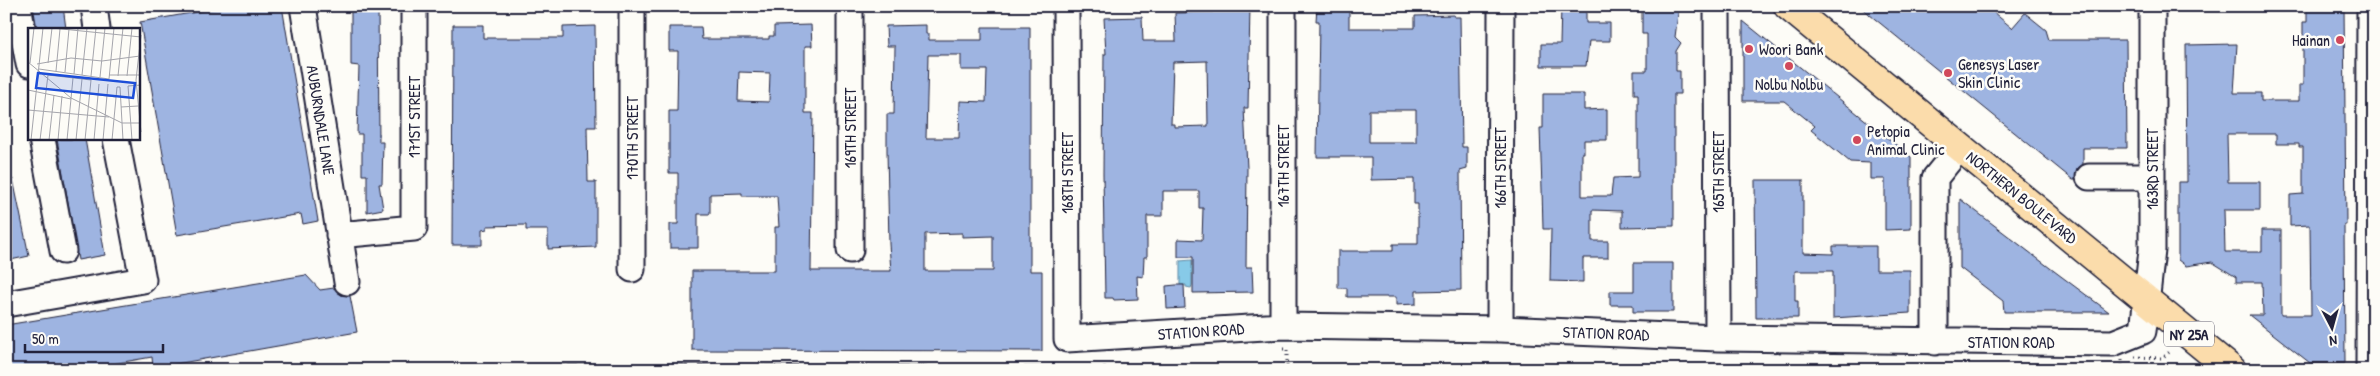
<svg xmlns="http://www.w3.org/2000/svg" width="2380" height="376" font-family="'Patrick Hand',sans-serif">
<rect width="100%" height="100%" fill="#fdfcf7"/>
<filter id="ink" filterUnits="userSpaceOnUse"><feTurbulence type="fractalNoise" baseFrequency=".02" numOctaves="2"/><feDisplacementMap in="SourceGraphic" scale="10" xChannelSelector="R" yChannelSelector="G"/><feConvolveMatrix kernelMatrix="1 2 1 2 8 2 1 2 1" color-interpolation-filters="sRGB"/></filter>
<g filter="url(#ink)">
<path fill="#87cae8" stroke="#5f87a3" d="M1192,260V285L1191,288L1186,287V285H1180V261Z"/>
<path fill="#9eb4e1" stroke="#22223b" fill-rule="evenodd" d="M33,6H63L66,29H37Z
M231,6H282L318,221L303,224L301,214L177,235L140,22Z
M351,6H378L379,142H383L382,184H379L383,209L367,212V175H362V134H357L359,66L351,65Z
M1213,6H1250L1248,108H1244L1247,168L1246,267H1252L1253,292L1193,293V257H1178V239L1202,240L1203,208H1199V191H1163V216H1147V257H1144L1143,277L1137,276L1138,299L1114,300L1113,298H1105L1103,173L1104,54H1106L1104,18L1142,17L1143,41H1176L1175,13L1213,12ZM1207,61L1208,126L1174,127V124H1171L1173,62Z
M1317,6H1349V28H1415V16L1454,15V17H1460L1462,147H1467V169L1460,171L1461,290L1416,291V304L1396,305V297H1347V288H1338V251H1393V244H1418V204H1414V179L1371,180V157H1317L1319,21H1316ZM1369,110H1416V142H1369Z
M1561,6H1586V23H1610V41H1589L1586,66H1541V44H1560Z
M1642,6H1679L1675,37L1681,43L1676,51V71H1680V94H1674V226L1622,227V211L1592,210V241H1608V258H1583V282L1550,281L1551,229H1543L1542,189L1540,128H1543V94H1584V110L1607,109V140H1584V153H1582V196H1611L1613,178L1638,177V94H1634V71H1647V34H1642Z
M1859,6H1986L2012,28L2025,13L2046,30L2049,40H2126L2127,148H2083V164L2077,169L2075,180H2073Z
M2307,6H2344L2346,225H2344L2345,363H2310L2249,315H2263L2262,282H2236V277L2212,262L2186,266L2178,260V182H2187L2186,45L2237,44L2234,93H2261V101H2299V85H2303V22H2307ZM2227,134H2276V144H2299V147H2303V194L2290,195V226L2310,225L2311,315H2281V230H2262V252H2225L2224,210H2260V182H2228Z
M1743,21L1911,157V229L1885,230V179H1870V163L1850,162L1811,130L1815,126L1784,101H1743Z
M453,25H483V38H563V27L595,26L596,127H587L588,182H596V247L548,249V230H526V225L487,226V229L482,230V245H452Z
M811,25L812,46H805V113H813L811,271H891L889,244L887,151V114H894L895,46H887L886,26L926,25V34H929V40H982V27H1030V271H1042V351L692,350V271H775V227H779L777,196H742V193L710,194V214H698V248H670V224H678V173H669V111H677L678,51H669V27H701L702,39H769V36H774V26ZM928,55H961V70H987L986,102L960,101L959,138H926ZM739,72L770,73L769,102L738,101ZM962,233V237L993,236V271H925V234Z
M57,139H85L105,255L78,260Z
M6,179H13L29,256L6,261Z
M1755,180H1803V253L1833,254V246H1876V270H1910V313L1833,318V271H1795V301H1798V318H1756Z
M1960,199L2050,268L2109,312H2004L2003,301L1960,268Z
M1634,263H1673V312H1633V305H1610V291H1634Z
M306,275L320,290L334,288L341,295L350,296L357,332L153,368L152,357L78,370H11L6,342V325Z
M1176,285H1184L1185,308L1167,309L1166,286Z"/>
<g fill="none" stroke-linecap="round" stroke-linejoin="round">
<g stroke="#22223b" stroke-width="29">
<path id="minor" d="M18,6L29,64
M94,6L97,29
M303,6L347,282
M850,6V250
M1066,6L1067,339L1283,326L1500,329L1718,338L2113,343L2143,331L2152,250V6
M1283,6V326
M1717,6L1718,338
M42,139L63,251
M2089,177H2152
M339,235L414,228V6
M632,269V6
M6,304L143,280L116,139
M1500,329L1501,6
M1935,342V178L1960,147
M2369,370L2370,6"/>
</g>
<g stroke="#22223b" stroke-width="31">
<path id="major" d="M1788,6L2232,370"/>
</g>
<path stroke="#22223b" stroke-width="3" stroke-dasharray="1 4" stroke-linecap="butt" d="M1283,349H1287V370
M2135,357L2162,358L2172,350
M2122,360V370"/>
<use href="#minor" stroke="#fdfcf7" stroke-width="25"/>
<use href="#major" stroke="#fbdcab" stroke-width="28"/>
<g stroke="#22223b" stroke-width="5.5">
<path id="rail" d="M468,370L534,367H684L1179,370"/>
</g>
<use href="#rail" stroke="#fdfcf7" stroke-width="4" stroke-dasharray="11" stroke-linecap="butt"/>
</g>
</g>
<g fill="#d1495b" stroke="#fdfcf7" stroke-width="2">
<circle cx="2340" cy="40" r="5"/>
<circle cx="1749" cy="49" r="5"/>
<circle cx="1789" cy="66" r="5"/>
<circle cx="1948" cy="73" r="5"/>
<circle cx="1857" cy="140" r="5"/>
</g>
<g text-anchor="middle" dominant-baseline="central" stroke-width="5" stroke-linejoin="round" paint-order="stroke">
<rect fill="#fdfcf7" stroke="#646373" stroke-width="1" x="2164" y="321.5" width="50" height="25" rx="4"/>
<g font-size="15" font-weight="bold" fill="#22223b">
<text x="2189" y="334">NY 25A</text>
</g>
<g font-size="16" fill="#22223b" stroke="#fdfcf7" text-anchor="start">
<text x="2330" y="40" text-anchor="end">Hainan</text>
<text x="1759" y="49">Woori Bank</text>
<text x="1958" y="64">Genesys Laser<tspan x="1958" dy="18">Skin Clinic</tspan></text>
<text x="1789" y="84" text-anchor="middle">Nolbu Nolbu</text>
<text x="1867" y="131">Petopia<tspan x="1867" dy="18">Animal Clinic</tspan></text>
</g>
<g font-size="16" fill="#22223b" stroke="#fdfcf7">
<text transform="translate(414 117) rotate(-90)">171ST STREET</text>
<text transform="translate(321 120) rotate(81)">AUBURNDALE LANE</text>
<text transform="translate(850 128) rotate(-90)">169TH STREET</text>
<text transform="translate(632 138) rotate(-90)">170TH STREET</text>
<text transform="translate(1283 166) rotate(-90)">167TH STREET</text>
<text transform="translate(1500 168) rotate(-90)">166TH STREET</text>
<text transform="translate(2152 169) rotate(-90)">163RD STREET</text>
<text transform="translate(1718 172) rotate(-90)">165TH STREET</text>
<text transform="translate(1067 173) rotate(-90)">168TH STREET</text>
<text transform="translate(2022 197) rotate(39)">NORTHERN BOULEVARD</text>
<text transform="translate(1201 331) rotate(-4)">STATION ROAD</text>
<text transform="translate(1606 333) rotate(2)">STATION ROAD</text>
<text x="2011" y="342">STATION ROAD</text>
</g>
</g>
<g transform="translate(28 28)">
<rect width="112" height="112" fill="#fdfcf7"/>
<path fill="none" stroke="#a5a5ac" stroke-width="1" d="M24,0L113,9M113,7L108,52L113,104M0,34L43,70L94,95H113M2,35L6,0M20,35L24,0M9,36L43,30L74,33L112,28M11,41L81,51L86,0M28,43L32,1M37,44L41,1M46,46L50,0M54,47L59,0M81,47H113M63,48L68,0M90,48L95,0M99,48L104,0M72,49L77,0M0,62L43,71M62,66L88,69M93,79L110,78M0,82L81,89M3,112L15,0M12,112L20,47L63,52L57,112M21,112L26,67M30,112L34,68M39,112L45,50M48,112L54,51M66,112L71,56M75,112L80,56M84,112L89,59H92L95,112M104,112L100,58L113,57"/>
<path fill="#1d4ed8" fill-opacity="0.15" stroke="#1d4ed8" stroke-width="2.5" d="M10,45L107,55L105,70L8,60Z"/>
<rect width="112" height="112" fill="none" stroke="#22223b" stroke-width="2.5"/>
</g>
<rect width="2380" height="376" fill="none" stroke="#fdfcf7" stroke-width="25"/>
<rect x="12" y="12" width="2355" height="351" fill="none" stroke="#22223b" stroke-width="2" filter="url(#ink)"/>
<g transform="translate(2332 328) rotate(174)" stroke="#fdfcf7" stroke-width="4" paint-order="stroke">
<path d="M0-4L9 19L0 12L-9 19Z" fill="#22223b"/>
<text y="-8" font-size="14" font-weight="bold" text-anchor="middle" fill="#22223b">N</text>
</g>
<path d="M25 344v8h138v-8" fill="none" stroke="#22223b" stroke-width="2.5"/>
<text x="32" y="344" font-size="15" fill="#22223b" stroke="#fdfcf7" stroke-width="4" paint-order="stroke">50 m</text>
</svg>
